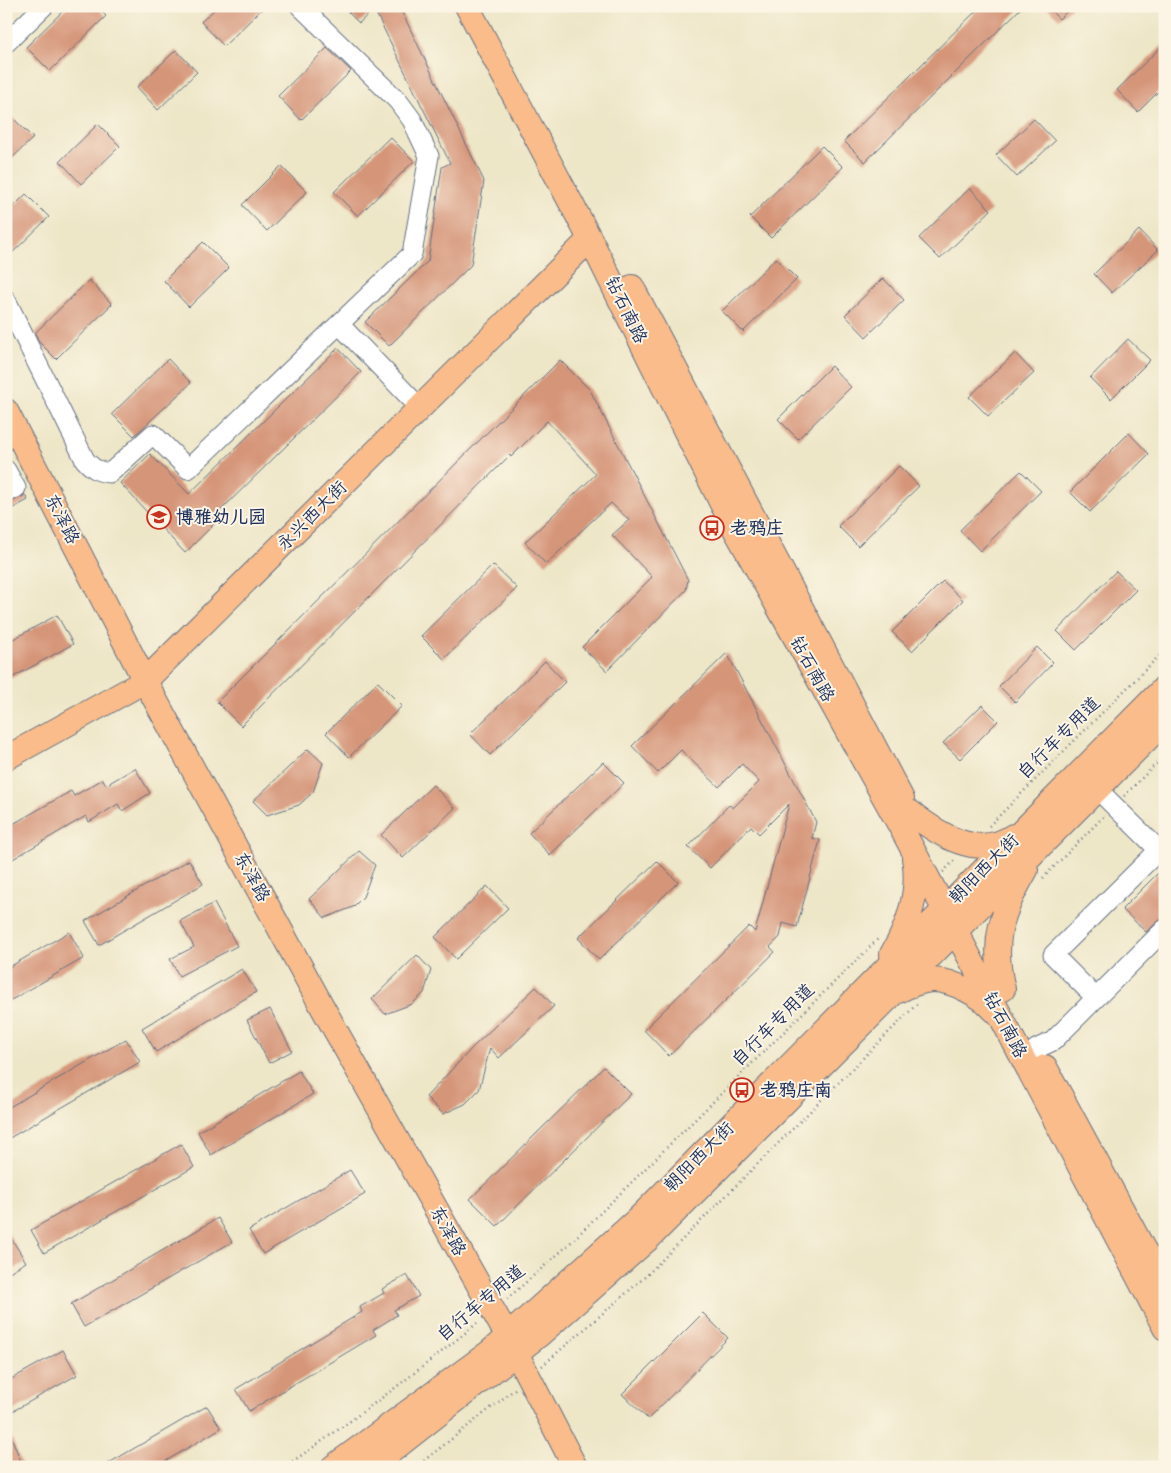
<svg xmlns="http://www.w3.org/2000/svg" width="1171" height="1473" font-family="'Architects Daughter','LXGW WenKai TC',sans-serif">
<rect width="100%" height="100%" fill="#fcf5e5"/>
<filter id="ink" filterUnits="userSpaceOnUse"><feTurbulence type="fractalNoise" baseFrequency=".02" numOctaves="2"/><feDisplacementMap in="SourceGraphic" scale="10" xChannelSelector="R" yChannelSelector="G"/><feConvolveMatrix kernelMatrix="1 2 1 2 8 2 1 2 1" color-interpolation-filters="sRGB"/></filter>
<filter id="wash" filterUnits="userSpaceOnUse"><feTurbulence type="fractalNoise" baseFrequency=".0096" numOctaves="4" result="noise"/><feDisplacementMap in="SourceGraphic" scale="20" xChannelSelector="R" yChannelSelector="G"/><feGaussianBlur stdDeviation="1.12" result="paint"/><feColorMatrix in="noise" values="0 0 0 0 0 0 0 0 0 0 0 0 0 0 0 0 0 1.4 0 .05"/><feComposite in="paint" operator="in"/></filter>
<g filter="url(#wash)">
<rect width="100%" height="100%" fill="#ede6c7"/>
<g id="blocks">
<path fill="#d59579" d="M68,6H96L106,16L50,71L26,47Z
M218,6H265L224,46L201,22Z
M342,6H399L484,181L471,265L389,346L365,322L428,261L442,167L450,163L374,9L359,23Z
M981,6H1023L865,162L844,141Z
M1046,6H1073L1059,19Z
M1165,43V85L1138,112L1117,90Z
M327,48L351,71L301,120L278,96Z
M176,50L197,72L158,110L137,87Z
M6,111L33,138L6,164Z
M1034,119L1055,141L1017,177L996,155Z
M98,124L120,146L81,184L60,161Z
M390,137L414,161L358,216L334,192Z
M822,146L843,167L771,238L750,217Z
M281,166L307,192L267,231L242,205Z
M970,188L991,210L940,259L919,238Z
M26,194L49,217L6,259V214Z
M1139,230L1158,250L1112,293L1094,274Z
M203,242L229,268L189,307L164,281Z
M776,258L797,279L743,332L722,311Z
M883,278L904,300L866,337L845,315Z
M89,280L112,304L56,359L39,342L35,333Z
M1128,339L1150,360L1111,399L1090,378Z
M338,348L361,372L215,516L218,520L185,553L120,483L150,454L189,494Z
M1015,353L1034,373L988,416L969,397Z
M168,359L191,383L134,436L112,414Z
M560,360L590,390L688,580L686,590L607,671L582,647L652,577L612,535L629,520L611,503L546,564L525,542L596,474L547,421L511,457L510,455L241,726L217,702Z
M831,366L851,387L798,439L778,419Z
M1129,433L1149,454L1090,512L1070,492Z
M899,466L919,486L858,546L838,526Z
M1021,471L1041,491L980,551L960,530Z
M25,495L28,500L6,512V504Z
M493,565L517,588L444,659L421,636Z
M1116,571L1136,590L1076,650L1057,631Z
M943,581L963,600L912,651L892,632Z
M57,615L73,644L6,681V643Z
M1037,647L1053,663L1015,702L999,686Z
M727,653L816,822L812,838L820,840L797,927L783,923L780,937L770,947L775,952L669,1056L644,1030L749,926L755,932L789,804L759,834L751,826L710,868L688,847L729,805L733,808L759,782L742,764L719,787L681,750L658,773L632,746Z
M545,661L565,682L490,755L470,734Z
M378,682L402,706L349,757L326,733Z
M982,705L998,721L960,759L943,743Z
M308,749L323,763L313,792L299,805L267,815L253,801Z
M603,762L624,783L550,855L529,833Z
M135,768L150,793L122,811L118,804L89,822L86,816L6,863V828L71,791L74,796L103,779L106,785Z
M433,785L455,808L403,858L381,835Z
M359,851L375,865L363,897L353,907L325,918L309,899Z
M189,860L203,884L99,945L85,921Z
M657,861L678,882L599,960L578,938Z
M1165,866V916L1146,932L1122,909Z
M487,886L508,908L456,959L435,937Z
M214,903L237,946L179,976L170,959L194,947L180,921Z
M69,932L84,958L6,1003V969Z
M417,955L431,970L424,993L412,1004L385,1014L372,999Z
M242,969L256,992L156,1052L142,1028Z
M536,987L554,1006L499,1058L490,1048L479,1090L465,1104L443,1114L426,1097L474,1046Z
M270,1009L292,1051L269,1063L247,1020Z
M126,1039L140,1062L6,1140V1109Z
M604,1067L631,1094L497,1226L470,1199Z
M299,1071L313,1094L211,1155L198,1132Z
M181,1144L194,1167L44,1253L31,1230Z
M350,1170L365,1194L263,1254L249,1230Z
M218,1218L232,1242L84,1327L71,1304Z
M6,1230L26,1262L6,1274Z
M407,1275L419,1296L394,1310L397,1315L373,1330L376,1335L249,1411L236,1389L362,1312L360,1307L384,1293L382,1289Z
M703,1313L728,1338L648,1419L622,1394Z
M63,1350L77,1375L6,1415V1382Z
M207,1406L221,1428L156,1467H102Z
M7,1426L23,1467H6Z"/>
</g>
</g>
<g filter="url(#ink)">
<use href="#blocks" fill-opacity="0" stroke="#646f83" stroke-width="1"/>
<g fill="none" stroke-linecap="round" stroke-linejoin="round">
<g stroke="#646f83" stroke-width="21">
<path id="minor" d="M6,43L44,6
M6,300L85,460C93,469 99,472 110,473L153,434L188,469L412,254L429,156L412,120L398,101L300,6
M339,324L421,409
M6,470L16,488L6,493
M1097,789L1159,850L1165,845
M1096,998L1053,955L1159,850
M1036,1049L1053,1041L1165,929"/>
</g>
<g stroke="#646f83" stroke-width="26">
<path id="major" d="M467,6L590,239L731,522L903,831L1165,1328
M632,287L902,799
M6,411L145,681L324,1010L508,1337L575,1467
M6,758L145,681L590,239
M910,812C939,835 978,860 1013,836
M892,954C909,926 920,890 914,858
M1003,989C991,940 1001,913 1026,870
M898,991C908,986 920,981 931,980C951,979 982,996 994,1010
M1045,1067L1165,1289
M333,1467L490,1352L639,1218L1165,687
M371,1467L539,1335L648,1239L1165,721"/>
</g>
<path stroke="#646f83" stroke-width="2.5" stroke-dasharray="1 4" stroke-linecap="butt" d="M1124,796L1165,755
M989,826L1165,650
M943,872L957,858
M1043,878L1104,816
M507,1299L566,1247L880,937
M542,1366L646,1276L919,1002
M284,1467C352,1422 417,1372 480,1321
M416,1467L515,1389"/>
<use href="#minor" stroke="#fff" stroke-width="19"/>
<use href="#major" stroke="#f9bc8a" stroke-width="24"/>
</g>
</g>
<defs>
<g id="school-ring" transform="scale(1.25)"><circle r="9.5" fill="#fcf5e5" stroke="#c8321e" stroke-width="1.5"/><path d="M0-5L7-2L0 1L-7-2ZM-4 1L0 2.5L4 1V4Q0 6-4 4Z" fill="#c8321e"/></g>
<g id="bus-ring" transform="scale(1.25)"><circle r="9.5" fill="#fcf5e5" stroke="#c8321e" stroke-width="1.5"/><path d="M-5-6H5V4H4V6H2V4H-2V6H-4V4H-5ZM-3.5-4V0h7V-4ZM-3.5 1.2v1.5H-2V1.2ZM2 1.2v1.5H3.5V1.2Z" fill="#c8321e"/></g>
</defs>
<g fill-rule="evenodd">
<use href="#school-ring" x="159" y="517"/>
<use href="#bus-ring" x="712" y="528"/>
<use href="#bus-ring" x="742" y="1090"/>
</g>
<g text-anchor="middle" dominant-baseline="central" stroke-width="4" stroke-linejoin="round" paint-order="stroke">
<g font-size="18" fill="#1b2f5e" stroke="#fcf5e5">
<text transform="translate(626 310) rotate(64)">钻石南路</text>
<text transform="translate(312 516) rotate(-45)">永兴西大街</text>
<text transform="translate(62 519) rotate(63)">东泽路</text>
<text transform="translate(812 669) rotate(61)">钻石南路</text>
<text transform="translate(1059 738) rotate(-45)">自行车专用道</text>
<text transform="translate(984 869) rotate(-45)">朝阳西大街</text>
<text transform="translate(252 877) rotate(61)">东泽路</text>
<text transform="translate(773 1025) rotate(-45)">自行车专用道</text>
<text transform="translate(1005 1025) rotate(62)">钻石南路</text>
<text transform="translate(699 1157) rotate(-45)">朝阳西大街</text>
<text transform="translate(448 1231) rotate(61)">东泽路</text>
<text transform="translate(481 1303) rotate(-40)">自行车专用道</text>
</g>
<g font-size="18" font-weight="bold" fill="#1b2f5e" stroke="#fcf5e5" text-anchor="start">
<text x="176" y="517">博雅幼儿园</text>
<text x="730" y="528">老鸦庄</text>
<text x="760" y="1090">老鸦庄南</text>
</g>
</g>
<rect width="1171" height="1473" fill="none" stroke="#fcf5e5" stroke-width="25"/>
</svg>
